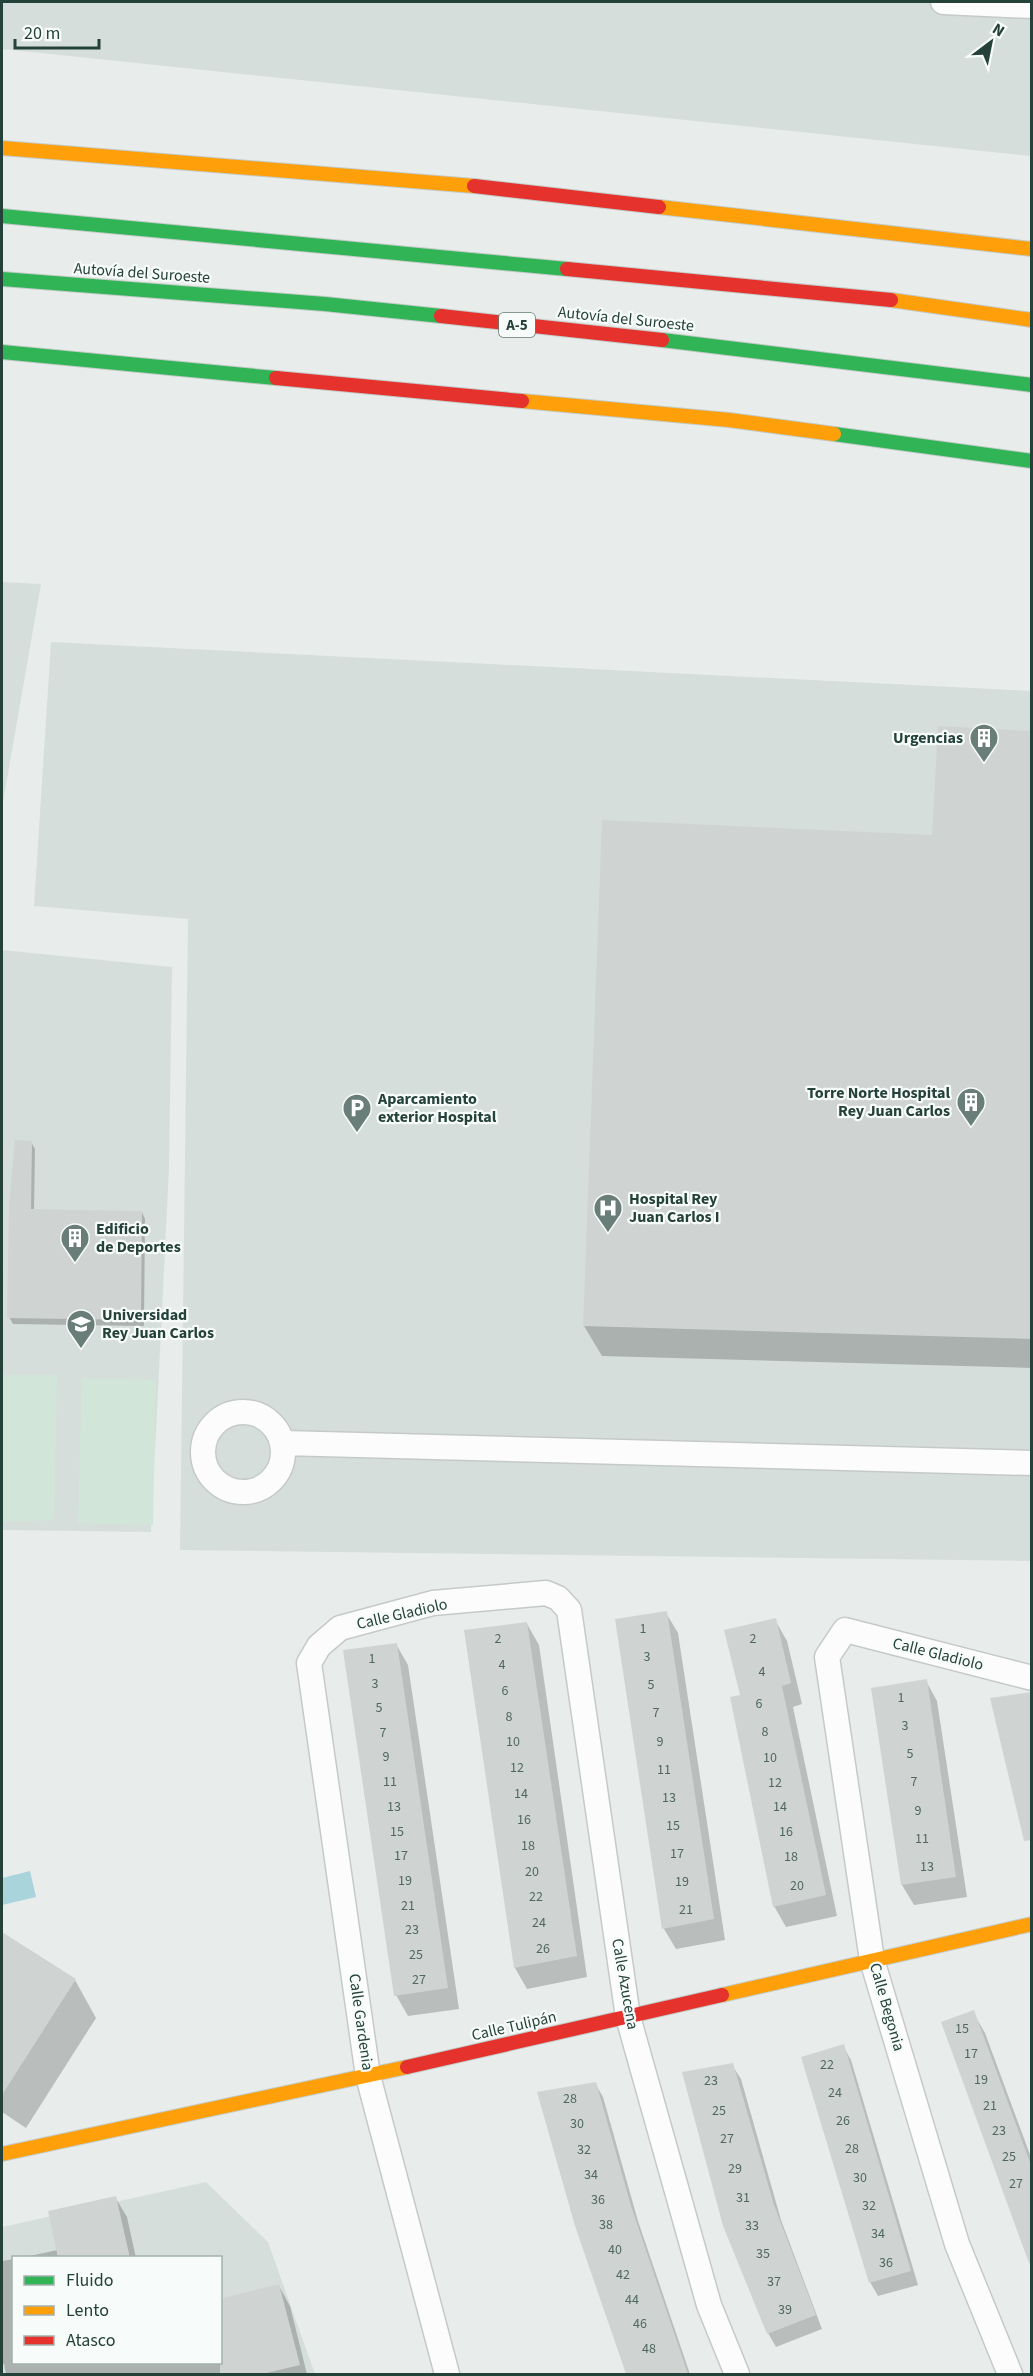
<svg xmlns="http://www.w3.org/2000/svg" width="1033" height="2376" font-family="'Source Sans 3',sans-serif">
<rect width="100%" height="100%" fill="#e8edeb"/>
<path fill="#d6dedb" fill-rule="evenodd" d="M2,2H1031V156L2,49Z
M2,582L41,584L2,808Z
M51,642L1031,691V1561L180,1550L188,919L34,906Z
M2,950L172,967L169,1169L151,1532L2,1530Z
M206,2182L268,2242L315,2374H2V2227ZM14,2258H220V2362H14Z"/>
<path fill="#d1e6d8" d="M2,1375H57L54,1520L2,1522Z
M82,1378L156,1380L153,1525L78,1523Z"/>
<path fill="#a9d4db" d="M30,1871L36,1897L2,1905V1878Z"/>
<path fill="#0003" d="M1032,733V1368L602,1356L584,1326Z
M31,1142L35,1149L34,1210L142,1212L145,1219L144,1326L13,1324L9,1317Z
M666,1613L678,1633L725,1940L676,1949L664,1929Z
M775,1620L787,1641L802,1704L793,1707L837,1916L786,1927L774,1906Z
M527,1624L539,1645L587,1977L527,1989L515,1968L466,1631Z
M396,1644L408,1665L459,2009L408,2016L396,1995Z
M926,1681L937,1701L967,1897L914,1905L902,1885L873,1689Z
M4,1935L75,1980L96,2018L26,2128L2,2112V1939Z
M973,2012L985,2033L1032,2160V2267L943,2023Z
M843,2046L851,2060L918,2285L878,2296L870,2282Z
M732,2065L741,2079L781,2220L822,2329L776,2347L768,2333Z
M595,2083L603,2097L638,2221L690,2374H628L574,2219Z
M115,2197L127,2217L136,2258H20L58,2250Z
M14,2259V2362H220L279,2286L290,2306L307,2374H6L4,2364L2,2365V2261Z"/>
<path fill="#cfd4d2" d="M938,726L1032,731V1339L583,1326L602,820L932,835Z
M15,1140L32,1141L31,1209L142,1211L141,1320L7,1318L9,1204Z
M667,1611L714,1919L662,1929L615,1619Z
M776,1618L791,1683L782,1686L826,1895L773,1907L730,1697L740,1695L724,1630Z
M527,1622L577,1956L514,1968L464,1630Z
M397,1643L448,1988L394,1996L343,1650Z
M927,1679L956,1877L901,1885L871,1688Z
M1032,1692V1840L1024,1841L990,1698Z
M2,1932L76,1979L2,2095Z
M974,2010L1032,2168V2263H1029L941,2022Z
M844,2044L911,2271L869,2283L801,2057Z
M733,2063L774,2205L816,2315L767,2334L723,2226L682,2072Z
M596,2082L631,2206L688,2374H626L575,2226L537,2092Z
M116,2196L130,2258H58L48,2211Z
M279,2284L300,2365L262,2374H220V2299Z"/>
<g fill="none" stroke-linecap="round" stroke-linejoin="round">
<g stroke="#c5cac8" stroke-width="27">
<path id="street" d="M943,2L1032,6
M203 1452a40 40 0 1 1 80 0a40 40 0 1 1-80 0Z
M283,1443L1032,1463
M447,2374L368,2076L309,1663L319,1646L340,1628L433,1603L546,1593L558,1598L569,1610L628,2017L709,2305L737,2374
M1010,2374L957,2244L872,1960L827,1657L845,1630L1032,1678"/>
</g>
<g stroke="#c3cbc8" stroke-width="16">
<path id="fast" d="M2,216L567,269
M2,279L325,304L441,316
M662,340L1032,385
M2,352L276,378
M834,434L1032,461"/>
</g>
<g stroke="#c3cbc8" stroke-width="16">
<path id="slow" d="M2,148L474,186
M659,207L1032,249
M891,300L1032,320
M522,401L729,420L834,434
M722,1995L1032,1924
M2,2154L407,2067"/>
</g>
<g stroke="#c3cbc8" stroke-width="16">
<path id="jam" d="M474,186L659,207
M567,269L891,300
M441,316L662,340
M276,378L522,401
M407,2067L722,1995"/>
</g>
<use href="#street" stroke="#fcfcfc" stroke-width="24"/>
<use href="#fast" stroke="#30b455" stroke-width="14"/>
<use href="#slow" stroke="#ff9f0a" stroke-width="14"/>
<use href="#jam" stroke="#e5322d" stroke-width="14"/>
</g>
<defs>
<g id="building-pin" transform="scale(1.5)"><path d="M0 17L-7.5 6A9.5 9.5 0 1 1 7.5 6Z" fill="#697e78" stroke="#f7fbf9"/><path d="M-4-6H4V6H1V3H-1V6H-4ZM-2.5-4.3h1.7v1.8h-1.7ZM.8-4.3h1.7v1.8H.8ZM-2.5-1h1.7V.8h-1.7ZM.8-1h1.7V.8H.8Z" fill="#fff"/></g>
<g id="parking-pin" transform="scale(1.5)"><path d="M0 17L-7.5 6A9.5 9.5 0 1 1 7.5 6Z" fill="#697e78" stroke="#f7fbf9"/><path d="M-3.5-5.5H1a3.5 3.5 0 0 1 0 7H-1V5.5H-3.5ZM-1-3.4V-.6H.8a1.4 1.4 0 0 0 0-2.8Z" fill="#fff"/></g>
<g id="hospital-pin" transform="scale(1.5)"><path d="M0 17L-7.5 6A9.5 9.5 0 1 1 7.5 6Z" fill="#697e78" stroke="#f7fbf9"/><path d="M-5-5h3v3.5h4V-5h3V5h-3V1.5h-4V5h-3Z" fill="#fff"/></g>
<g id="university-pin" transform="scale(1.5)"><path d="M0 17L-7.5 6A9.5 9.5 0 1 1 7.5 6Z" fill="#697e78" stroke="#f7fbf9"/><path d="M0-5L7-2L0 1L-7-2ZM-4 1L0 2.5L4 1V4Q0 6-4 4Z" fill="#fff"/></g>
</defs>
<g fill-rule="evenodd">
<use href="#building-pin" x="984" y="738"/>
<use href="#building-pin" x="971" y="1102"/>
<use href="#parking-pin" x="357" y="1108"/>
<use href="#hospital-pin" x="608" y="1208"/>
<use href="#building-pin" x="75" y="1238"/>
<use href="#university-pin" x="81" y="1324"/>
</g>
<g text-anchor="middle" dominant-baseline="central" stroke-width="4.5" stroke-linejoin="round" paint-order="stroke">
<g font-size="14" fill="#506761">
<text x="643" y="1629">1</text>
<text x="498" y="1639">2</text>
<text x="753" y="1639">2</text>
<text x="647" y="1657">3</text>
<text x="372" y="1659">1</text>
<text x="502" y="1665">4</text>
<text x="762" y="1672">4</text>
<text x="375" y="1684">3</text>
<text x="651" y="1685">5</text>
<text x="505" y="1691">6</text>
<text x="901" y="1698">1</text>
<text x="759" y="1704">6</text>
<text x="379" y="1708">5</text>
<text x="656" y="1713">7</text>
<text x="509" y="1717">8</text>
<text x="905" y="1726">3</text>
<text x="765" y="1732">8</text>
<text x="383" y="1733">7</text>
<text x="513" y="1742">10</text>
<text x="660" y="1742">9</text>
<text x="910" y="1754">5</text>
<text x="386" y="1757">9</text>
<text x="770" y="1758">10</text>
<text x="517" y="1768">12</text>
<text x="664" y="1770">11</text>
<text x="390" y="1782">11</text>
<text x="914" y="1782">7</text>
<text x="775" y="1783">12</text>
<text x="521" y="1794">14</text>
<text x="669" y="1798">13</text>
<text x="394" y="1807">13</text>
<text x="780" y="1807">14</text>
<text x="918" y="1811">9</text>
<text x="524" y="1820">16</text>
<text x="673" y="1826">15</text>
<text x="397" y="1832">15</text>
<text x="786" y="1832">16</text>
<text x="922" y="1839">11</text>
<text x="528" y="1846">18</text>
<text x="677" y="1854">17</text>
<text x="401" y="1856">17</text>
<text x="791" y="1857">18</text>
<text x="927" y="1867">13</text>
<text x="532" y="1872">20</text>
<text x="405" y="1881">19</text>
<text x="682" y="1882">19</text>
<text x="797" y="1886">20</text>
<text x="536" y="1897">22</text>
<text x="408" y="1906">21</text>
<text x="686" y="1910">21</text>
<text x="539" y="1923">24</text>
<text x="412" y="1930">23</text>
<text x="543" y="1949">26</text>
<text x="416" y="1955">25</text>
<text x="419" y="1980">27</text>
<text x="962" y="2029">15</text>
<text x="971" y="2054">17</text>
<text x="827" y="2065">22</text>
<text x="981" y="2080">19</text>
<text x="711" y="2081">23</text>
<text x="835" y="2093">24</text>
<text x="570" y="2099">28</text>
<text x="990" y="2106">21</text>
<text x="719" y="2111">25</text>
<text x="843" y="2121">26</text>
<text x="577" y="2124">30</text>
<text x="999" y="2131">23</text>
<text x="727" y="2139">27</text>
<text x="852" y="2149">28</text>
<text x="584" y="2150">32</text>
<text x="1009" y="2157">25</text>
<text x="735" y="2169">29</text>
<text x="591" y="2175">34</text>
<text x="860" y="2178">30</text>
<text x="1016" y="2184">27</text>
<text x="743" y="2198">31</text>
<text x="598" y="2200">36</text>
<text x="869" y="2206">32</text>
<text x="606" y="2225">38</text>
<text x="752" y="2226">33</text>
<text x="878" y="2234">34</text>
<text x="615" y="2250">40</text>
<text x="763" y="2254">35</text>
<text x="886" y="2263">36</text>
<text x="623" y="2275">42</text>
<text x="774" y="2282">37</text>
<text x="632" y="2300">44</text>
<text x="785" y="2310">39</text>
<text x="640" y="2324">46</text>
<text x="649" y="2349">48</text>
</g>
<rect fill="#f7fbf9" stroke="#637a73" stroke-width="1.5" x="499" y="313" width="36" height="24" rx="4.5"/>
<g font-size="15" font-weight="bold" fill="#24423a">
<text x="517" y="325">A-5</text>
</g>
<g font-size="16" fill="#24423a" stroke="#f7fbf9">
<text transform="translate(142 273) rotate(4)">Autovía del Suroeste</text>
<text transform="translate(626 319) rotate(6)">Autovía del Suroeste</text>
<text transform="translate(402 1614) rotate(-13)">Calle Gladiolo</text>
<text transform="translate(938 1654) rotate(14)">Calle Gladiolo</text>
<text transform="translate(625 1984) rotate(80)">Calle Azucena</text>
<text transform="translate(887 2007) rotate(74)">Calle Begonia</text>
<text transform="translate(361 2022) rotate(82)">Calle Gardenia</text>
<text transform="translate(514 2026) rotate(-13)">Calle Tulipán</text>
</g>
<g font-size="16" font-weight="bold" fill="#24423a" stroke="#f7fbf9" text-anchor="start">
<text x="963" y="738" text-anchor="end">Urgencias</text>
<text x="950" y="1093" text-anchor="end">Torre Norte Hospital<tspan x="950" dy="18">Rey Juan Carlos</tspan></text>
<text x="378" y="1099">Aparcamiento<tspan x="378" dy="18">exterior Hospital</tspan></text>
<text x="629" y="1199">Hospital Rey<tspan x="629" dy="18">Juan Carlos I</tspan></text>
<text x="96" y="1229">Edificio<tspan x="96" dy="18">de Deportes</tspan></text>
<text x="102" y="1315">Universidad<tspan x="102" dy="18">Rey Juan Carlos</tspan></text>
</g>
</g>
<rect width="1033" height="2376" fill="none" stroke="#24423a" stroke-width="6"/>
<rect x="12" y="2256" width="210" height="108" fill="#f7fbf9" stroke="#a3b1ad" stroke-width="1.5"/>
<rect x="24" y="2276" width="30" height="9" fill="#30b455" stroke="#a3b1ad" stroke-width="1.5"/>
<text x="66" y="2286" font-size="18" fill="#24423a">Fluido</text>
<rect x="24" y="2306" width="30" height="9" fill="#ff9f0a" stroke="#a3b1ad" stroke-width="1.5"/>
<text x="66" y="2316" font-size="18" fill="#24423a">Lento</text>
<rect x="24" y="2336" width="30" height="9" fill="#e5322d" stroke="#a3b1ad" stroke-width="1.5"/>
<text x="66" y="2346" font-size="18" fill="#24423a">Atasco</text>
<g transform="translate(991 42) rotate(32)" stroke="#f7fbf9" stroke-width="4.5" paint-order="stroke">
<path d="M0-4.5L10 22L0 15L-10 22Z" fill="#24423a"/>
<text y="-9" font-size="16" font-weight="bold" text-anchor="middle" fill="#24423a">N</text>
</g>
<path d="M15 39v9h84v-9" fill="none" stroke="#24423a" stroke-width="3"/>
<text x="24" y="39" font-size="18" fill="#24423a" stroke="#f7fbf9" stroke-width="4.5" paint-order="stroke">20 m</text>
</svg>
